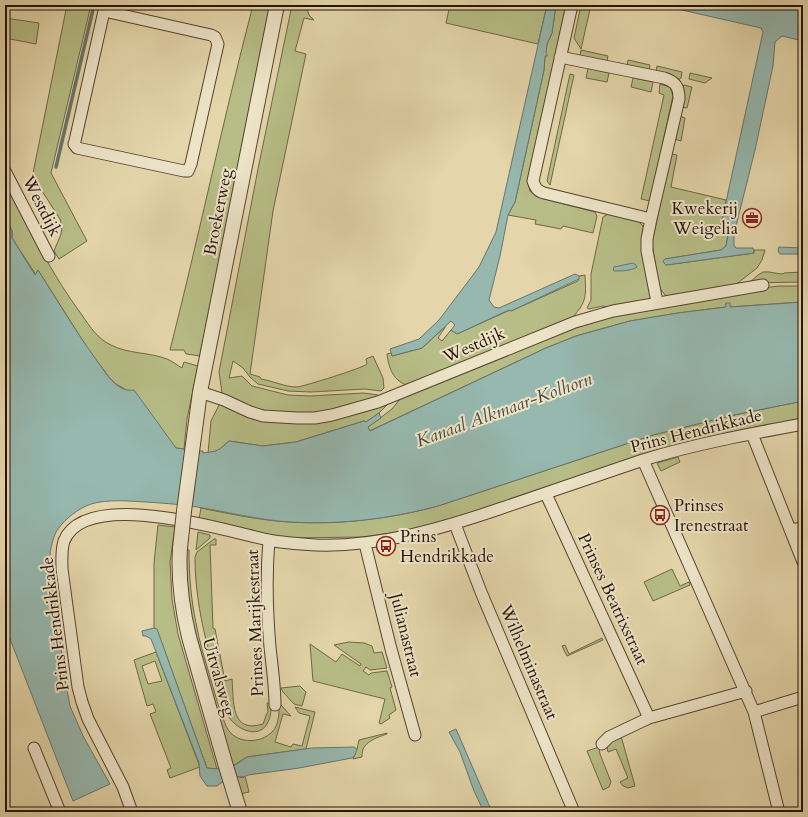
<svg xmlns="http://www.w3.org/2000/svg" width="808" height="817" font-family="Cardo,serif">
<rect width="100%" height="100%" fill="#e4d6aa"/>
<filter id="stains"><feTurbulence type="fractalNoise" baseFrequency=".005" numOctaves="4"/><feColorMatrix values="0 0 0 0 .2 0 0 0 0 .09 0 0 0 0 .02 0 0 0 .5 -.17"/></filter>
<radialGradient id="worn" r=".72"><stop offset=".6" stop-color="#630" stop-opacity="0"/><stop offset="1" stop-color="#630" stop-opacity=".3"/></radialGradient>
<path fill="#b7bd86" stroke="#6e6746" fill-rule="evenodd" d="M67,5H91L51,173L87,241L59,259L54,251L61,234L62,227L60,219L42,191L31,183Z
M253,5H271L200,356L186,354L184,350H170C199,236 223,120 253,5Z
M292,5H306L309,15L314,20L304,18L295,51L306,54L273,211L250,374L260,377L261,379C273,381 285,387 297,387C305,386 363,368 367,364L366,359L373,356L383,378L384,388L381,391L365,389L311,392L288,391L258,384L250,377L243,368L233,361L229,378L242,376L252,386L288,395L310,396L364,393L378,395L369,403L319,413L282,414L254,409L222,393L219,372L258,169Z
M450,5H547L538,44L446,23Z
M556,5H566L528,183L530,191L537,197L595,212L597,216L593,233L563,226L561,229L535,224L536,220L508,215L515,202L544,70L545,56L547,44L552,33Z
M581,5H591L581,49L574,38Z
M5,18L39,23L36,44L5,38Z
M581,50L608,56L607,61L580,56Z
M628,60L650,65L649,71L627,66Z
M657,66L682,72L681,78L678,80L656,72Z
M588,68L609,73L607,82L586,78Z
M690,73L712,78L705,83L689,79Z
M570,74L574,75L550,185L547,181Z
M633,78L653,82L651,92L631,87Z
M660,84L670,87L673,96L650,201L641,199L664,95L659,93Z
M684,85L692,87L687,108L681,107L684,96L683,86Z
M680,116L685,118L681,141L674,139Z
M671,154L677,155L671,187L726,200L721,225L729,230L726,246L721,250L665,259L666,265L754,253V250H765L762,260L757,268L734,286L673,297L665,295L659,287L652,243Z
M5,181C29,227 51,274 82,315C90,327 98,339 111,345C128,354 149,352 167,359C172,361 177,365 182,368L184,362L198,366L187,419L184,449L176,448L128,391L116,384L109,377L88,349L38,270L36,275L12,238V231L5,216Z
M608,214L638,221L643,226L651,298L650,300L607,307L603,306L589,309L587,308L591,300V274L603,217Z
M763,272C770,271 776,274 783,274L784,273L803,272V282L749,283L758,275Z
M585,275C586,296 587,301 573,317L409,386C393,381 389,369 387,354L391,353L392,356L422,348L446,326L438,338L442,341L451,330L457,334L510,310L511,311L578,281L579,276Z
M779,286H803V302L730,307L726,303V307L678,313L630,321L576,336L546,348L378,427L369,431L368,427L392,409L400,399L535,341L622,312L746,290Z
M803,401V419L760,426L694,441L459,517L406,531L362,537L289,538L261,533L199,519L201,508C230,514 259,520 289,522C339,525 389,519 438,506L653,435L734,415Z
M220,403L279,420L389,403L379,413L366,422L364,421L296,442L263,446L229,441L218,451L208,453L211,421Z
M678,457L680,462L661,471L657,463Z
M158,525L175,527L170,562L172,599L178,634L217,769L207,768L157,630L154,628V563Z
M198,532L210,535V538L196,550Z
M214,539H216V545H210L213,628L215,629L225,681L232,679C234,701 230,734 263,724L267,713L268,712L267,703H272C271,709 271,717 268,722C260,740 237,730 229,717C212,665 195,613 195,557L197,552Z
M186,549L189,550C189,575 191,599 196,623C199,641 205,659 210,677C215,693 219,710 226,726C234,744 260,745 273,731C279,724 279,714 279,705H281L291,716L283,714L275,742L291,747L293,744L302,746L310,716L299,713L295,707L315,712L306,749L247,757L231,767L201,665L186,596Z
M672,569L680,586L689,582L690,585L653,601L644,582Z
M602,638L603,640L567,656L562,646L565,645L569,654Z
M349,642L364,643L372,646L374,653L382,652L387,668L370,670L366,667L363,671L369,675L371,673L387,671L392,687L390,688L396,710L389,715L390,718L381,724L379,723L385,699L313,681L310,644L336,662L342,654L360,666L361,664L334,645Z
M156,652L200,767L170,778L167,770L171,768L150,714L156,712L153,704L147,706L134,660ZM155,661L162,681L148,684L142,666Z
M300,686L306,692L302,706L294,704L283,692L281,688Z
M387,733V734C376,738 361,742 362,757L353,759L357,749L359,740Z
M621,736L635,786L628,788L623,786L620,782L628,778L616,749L608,752L607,747L610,742Z
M599,747L600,754L611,782L609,787L603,790L587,751Z
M236,776L243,778L245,776L249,792L240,794Z"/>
<path fill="#96b8af" stroke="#69756b" d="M547,5H556L552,33L547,44L546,53L547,54V56H545L544,70L515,202L508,215L500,256L489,300L494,307L499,308L575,274L579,276V279L511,311L509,310L457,334L451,330L455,325L451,321L422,348L392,356L390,349L419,339L439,320L479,267L496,232Z
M660,5H803V41L782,36L775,42L773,66L755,150L734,234V245L736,248H753L754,253L666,265L664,263L663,261L665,259L721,250L726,246L729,230L722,227L721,225L763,32L761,28Z
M5,216L12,231V238L35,275L38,270C57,300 76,332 97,361C103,369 109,379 117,385C122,389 127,391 134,390L176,448L184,449L185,452L199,453V451H203V453C218,451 217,452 229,441L263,446L296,442L364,421L366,422L379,413L381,418L368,427L370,431L546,348L576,336L630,321L678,313L726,307V303H730V307L803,302V401L734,415L653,435L438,506C389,519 340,525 290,522C257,520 224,511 191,506C176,504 161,503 146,502C128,501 108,499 91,504C79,508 65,519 58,529C53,536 52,545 50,552L64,674L70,706L83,736L110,784L73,801L5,626Z
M779,247L803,248V254H780L778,251Z
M633,263L636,265L637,267C631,271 621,271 614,271L613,270L614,267Z
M154,628L157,629L207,768C216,769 225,770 233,766C238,764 242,760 247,757L312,748L354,747L357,749L355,755L352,758L299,768L248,775C243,778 240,776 235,777C228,778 222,782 217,786H207L200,776L199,763L151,639L146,636H143L142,631Z
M456,729L492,812H484L474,791L460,752L449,732Z"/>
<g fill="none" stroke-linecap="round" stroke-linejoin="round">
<path stroke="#69756b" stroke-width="3.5" d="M56,167L94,5"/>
<g stroke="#56422f" stroke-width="13">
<path id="minor" d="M104,11L211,35L215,37L218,44L191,164L188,171H184L77,148L74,144L75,141L104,11L106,5
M560,57L664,78C676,82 679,87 679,99L651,219L544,193C537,191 535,187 533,181L572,5
M5,171L49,256
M651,219L647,239V251L657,302
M200,392L224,400L250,412L263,416L297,418H315L332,415L378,402L575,322L613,311L763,285
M752,434L803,562
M643,460L754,712L779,812
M546,494L649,718
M455,524L481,592L574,812
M790,530L803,528
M269,540C266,575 267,612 270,647C272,666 275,686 275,705
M365,544L391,649L415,735
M754,712L803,697
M602,744L609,737L649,718L746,691
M34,748L60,812
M132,812L123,787L88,719L82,702L78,687L62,569C62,560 61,550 64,541C86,487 227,531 268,540C284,543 300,544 316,545C379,547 440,529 499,509C547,493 595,476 643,460C695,444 749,434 803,424"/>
</g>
<g stroke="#56422f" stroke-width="16">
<path id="tertiary" d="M184,511L200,392L277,5
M180,548C178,578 182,608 189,637L225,763L240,812"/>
</g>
<use href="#minor" stroke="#ede4c8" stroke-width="11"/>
<use href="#tertiary" stroke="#ede4c8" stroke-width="14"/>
<g stroke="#56422f" stroke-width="16" stroke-linecap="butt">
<path id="tertiary-bridge" d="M180,548L184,511"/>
</g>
<use href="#tertiary-bridge" stroke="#ede4c8" stroke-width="14"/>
</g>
<defs>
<g id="office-ring" transform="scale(1)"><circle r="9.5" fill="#ede4c8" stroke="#8f2418" stroke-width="1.5"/><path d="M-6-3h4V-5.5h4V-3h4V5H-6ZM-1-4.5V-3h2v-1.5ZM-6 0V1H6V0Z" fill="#8f2418"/></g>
<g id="bus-ring" transform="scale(1)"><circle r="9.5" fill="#ede4c8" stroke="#8f2418" stroke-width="1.5"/><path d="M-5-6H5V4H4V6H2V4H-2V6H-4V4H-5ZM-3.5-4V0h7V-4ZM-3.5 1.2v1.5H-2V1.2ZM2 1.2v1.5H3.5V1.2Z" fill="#8f2418"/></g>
</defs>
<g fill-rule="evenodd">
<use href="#office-ring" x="752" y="218"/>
<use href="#bus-ring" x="660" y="515"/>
<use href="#bus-ring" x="386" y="546"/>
</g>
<g text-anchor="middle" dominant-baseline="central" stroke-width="4" stroke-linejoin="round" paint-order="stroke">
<g font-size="17" fill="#261106" stroke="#ede4c8">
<text transform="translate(42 206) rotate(63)">Westdijk</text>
<text transform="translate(218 212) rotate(-79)">Broekerweg</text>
<text transform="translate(474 345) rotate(-23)">Westdijk</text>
<text transform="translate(696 431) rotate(-14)">Prins Hendrikkade</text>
<text transform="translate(613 599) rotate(65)">Prinses Beatrixstraat</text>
<text transform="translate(255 623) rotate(-92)">Prinses Marijkestraat</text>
<text transform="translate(55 624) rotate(-97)">Prins Hendrikkade</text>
<text transform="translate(406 635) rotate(76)">Julianastraat</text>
<text transform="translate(529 662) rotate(67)">Wilhelminastraat</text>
<text transform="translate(219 677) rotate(74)">Uitvalsweg</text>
</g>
<g font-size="17" fill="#261106" stroke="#ede4c8" text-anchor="start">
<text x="738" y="208" text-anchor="end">Kwekerij<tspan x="738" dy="20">Weigelia</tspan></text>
<text x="674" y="505">Prinses<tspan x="674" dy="20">Irenestraat</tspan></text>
<text x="400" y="536">Prins<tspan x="400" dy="20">Hendrikkade</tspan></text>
</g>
<g font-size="18" font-style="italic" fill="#4d4b41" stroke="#ede4c8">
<text transform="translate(504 410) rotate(-20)">Kanaal Alkmaar-Kolhorn</text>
</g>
</g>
<rect width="808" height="817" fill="none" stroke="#e4d6aa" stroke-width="20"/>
<rect x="6" y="6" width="796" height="805" fill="none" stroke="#261106" stroke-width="2"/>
<rect x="10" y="10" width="788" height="797" fill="none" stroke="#261106"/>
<rect width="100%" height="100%" filter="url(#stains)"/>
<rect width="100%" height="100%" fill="url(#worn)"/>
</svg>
